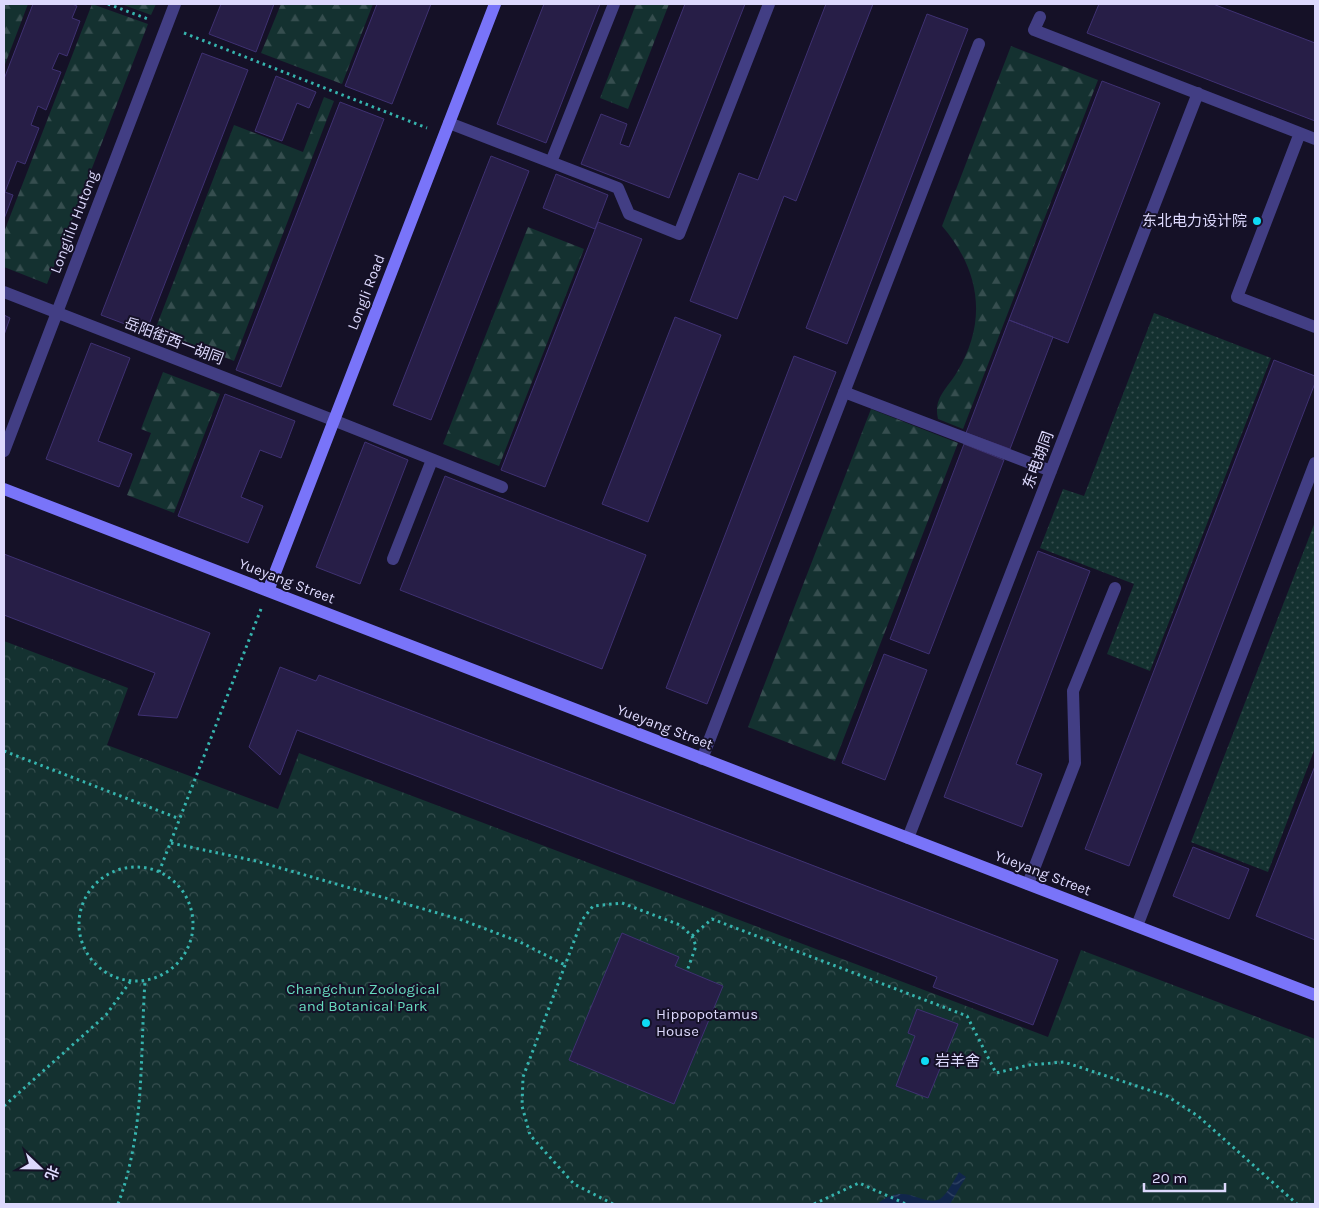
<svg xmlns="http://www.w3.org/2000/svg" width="1319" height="1208" font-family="Karla,'Noto Sans SC',sans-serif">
<defs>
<pattern id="grass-dots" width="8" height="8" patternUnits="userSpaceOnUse" patternTransform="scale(1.25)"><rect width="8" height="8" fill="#143130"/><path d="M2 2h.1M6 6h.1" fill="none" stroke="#364e4f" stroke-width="1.8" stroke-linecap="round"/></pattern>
<pattern id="forest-firs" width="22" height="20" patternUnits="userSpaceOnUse" patternTransform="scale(1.25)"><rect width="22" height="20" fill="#143130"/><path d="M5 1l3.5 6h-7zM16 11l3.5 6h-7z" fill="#364e4f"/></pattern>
<pattern id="park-crowns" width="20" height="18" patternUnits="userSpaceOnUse" patternTransform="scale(1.25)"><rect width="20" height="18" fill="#143130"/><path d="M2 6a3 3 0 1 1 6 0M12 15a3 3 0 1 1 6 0" fill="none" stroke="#364e4f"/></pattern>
<pattern id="water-waves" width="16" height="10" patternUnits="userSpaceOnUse" patternTransform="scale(1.25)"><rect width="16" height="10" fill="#11264b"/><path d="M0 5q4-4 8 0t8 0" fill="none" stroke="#334566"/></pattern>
</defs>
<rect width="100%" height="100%" fill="#151127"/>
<path fill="url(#grass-dots)" d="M1154,313L1271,358L1150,671L1107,654L1134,584L1040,548L1063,489L1084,496Z
M1315,522V748L1268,872L1191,842Z"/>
<path fill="url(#forest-firs)" d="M4,4H28L4,67Z
M92,4L148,24L47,284L4,267V232Z
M121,4H156L151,15Z
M281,4H373L342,84L261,53Z
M636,4H669L628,109L600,98Z
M1011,46L1098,80L963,429L938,419C933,398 947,389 957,372C988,321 980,270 942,226Z
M324,97L334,101L234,361L155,330L234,125L303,152Z
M528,227L584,249L499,466L443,444Z
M163,372L220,394L174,513L127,495L151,433L141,429Z
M871,409L958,443L835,761L748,727Z"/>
<path fill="url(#park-crowns)" d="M4,641L128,688L107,745L278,809L299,753L1048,1037L1081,950L1315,1039V1204H4Z"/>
<path fill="url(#water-waves)" d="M959,1172L966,1177L950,1204H877C907,1180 922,1208 940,1199C948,1193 954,1180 959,1172Z"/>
<path fill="#271e47" stroke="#3f3172" d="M33,4H72L77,6L72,18L80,21L67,56L59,53L52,69L61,72L46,110L38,106L31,125L39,128L25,164L17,161L5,192L13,195L4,219V79Z
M221,4H274L256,52L209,34Z
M377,4H431L392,104L345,86Z
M544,4H600L546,143L497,124Z
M685,4H745L669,198L581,164L601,114L627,124L620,144L629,147Z
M826,4H873L796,201L784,196L737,319L690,301L739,173L758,180Z
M1099,4H1213L1315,43V121L1087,33Z
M927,14L968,29L847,344L806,328Z
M202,53L248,70L146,332L101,315Z
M276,76L316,92L309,108L297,103L282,141L255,131Z
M1102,81L1160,103L1068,343L1009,320Z
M340,102L384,119L281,387L236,370Z
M491,156L529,171L431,420L393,405Z
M556,174L608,195L595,229L543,208Z
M598,222L642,239L545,487L501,470Z
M4,315L10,318L4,335Z
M675,317L721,335L648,522L602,504Z
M1009,320L1053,337L1010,449L966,433Z
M91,343L130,358L98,441L132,454L119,487L46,459Z
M794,356L836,372L707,704L666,688Z
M1274,360L1315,376V383L1129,866L1085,849Z
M225,394L295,421L281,458L260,450L241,497L263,506L248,543L178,516Z
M365,442L408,460L360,584L316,567Z
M964,444L1004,460L929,654L890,639Z
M445,476L646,555L602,669L400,590Z
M1038,551L1090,571L1016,764L1042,774L1022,827L944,797Z
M4,554L210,633L177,718L138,715L155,673L4,615Z
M884,654L927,670L885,780L842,763Z
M280,667L316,681L319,675L1058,960L1033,1025L933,987L937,977L297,730L280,775L249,747Z
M1315,766L1314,892L1315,940L1256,916Z
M1193,847L1249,869L1229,919L1173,896Z
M622,933L679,957L675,966L723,986L674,1104L569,1060Z
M917,1009L958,1024L928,1098L896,1086L915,1036L908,1033Z"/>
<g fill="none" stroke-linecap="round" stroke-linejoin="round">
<path stroke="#36b4ae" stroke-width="3" stroke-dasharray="2.5 4" stroke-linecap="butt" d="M108,4L148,19
M184,33L427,128
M4,751L180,819
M171,843L256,861L462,920L520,942L565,965
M79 924a57 57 0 1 1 114 0a57 57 0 1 1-114 0Z
M159,872L261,609
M692,936L712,919L967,1016L996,1073L1029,1065L1064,1062L1167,1096L1198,1116L1297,1204
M4,1106L106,1015L130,982
M118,1204C145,1132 140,1057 145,981
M613,1204L574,1184L530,1135L522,1106L523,1077L582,920L593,906L622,903L680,925L692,936L696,946L687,971
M814,1204L859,1183L906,1204"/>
<path stroke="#423e84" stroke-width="12" d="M1040,17L1034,30L1315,139
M449,123L618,188L629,214L679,234L769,4
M1300,133L1237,297L1315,327
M551,162L614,4
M844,392L1051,471
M333,420L502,487
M393,559L432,460
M702,759L979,44
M908,838L1198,93
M1028,884L1075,763L1073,691L1115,588
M1137,926L1315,463"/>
<path stroke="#423e84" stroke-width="12" d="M4,292L333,420
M4,451L175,4"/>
<path stroke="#7974f9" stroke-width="12" d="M4,489L1315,995
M268,591L495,4"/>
</g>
<g fill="#0edbf4" stroke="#151127" stroke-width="2">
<circle cx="1257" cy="221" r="5"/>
<circle cx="646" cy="1023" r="5"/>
<circle cx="925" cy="1061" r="5"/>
</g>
<g text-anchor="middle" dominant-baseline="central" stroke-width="4" stroke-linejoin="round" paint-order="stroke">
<g font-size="15" fill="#ddd9fd" stroke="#151127" text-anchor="start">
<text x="1247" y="221" text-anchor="end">东北电力设计院</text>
<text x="656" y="1014">Hippopotamus<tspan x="656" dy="17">House</tspan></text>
<text x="935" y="1061">岩羊舍</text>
</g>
<g font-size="15" fill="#ddd9fd" stroke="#151127">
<text transform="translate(74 222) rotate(-69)">Longlilu Hutong</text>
<text transform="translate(366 292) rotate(-69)">Longli Road</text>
<text transform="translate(174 341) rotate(21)">岳阳街西一胡同</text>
<text transform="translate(1038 460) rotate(-69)">东电胡同</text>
<text transform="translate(287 581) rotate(21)">Yueyang Street</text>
<text transform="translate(665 727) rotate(21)">Yueyang Street</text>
<text transform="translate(1043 873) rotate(21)">Yueyang Street</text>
</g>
<g font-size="15" fill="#67dbbf" stroke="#151127">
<text x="363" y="989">Changchun Zoological<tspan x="363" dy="17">and Botanical Park</tspan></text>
</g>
</g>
<rect width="1319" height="1208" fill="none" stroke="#ddd9fd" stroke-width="10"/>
<g transform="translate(40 1168) rotate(112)" stroke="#151127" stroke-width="4" paint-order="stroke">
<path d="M0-4L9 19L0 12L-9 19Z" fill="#ddd9fd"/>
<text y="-8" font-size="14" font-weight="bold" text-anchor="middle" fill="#ddd9fd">北</text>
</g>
<path d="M1144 1183v8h81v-8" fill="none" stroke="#ddd9fd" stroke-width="2.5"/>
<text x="1152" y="1183" font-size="15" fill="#ddd9fd" stroke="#151127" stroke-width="4" paint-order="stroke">20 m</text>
</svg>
